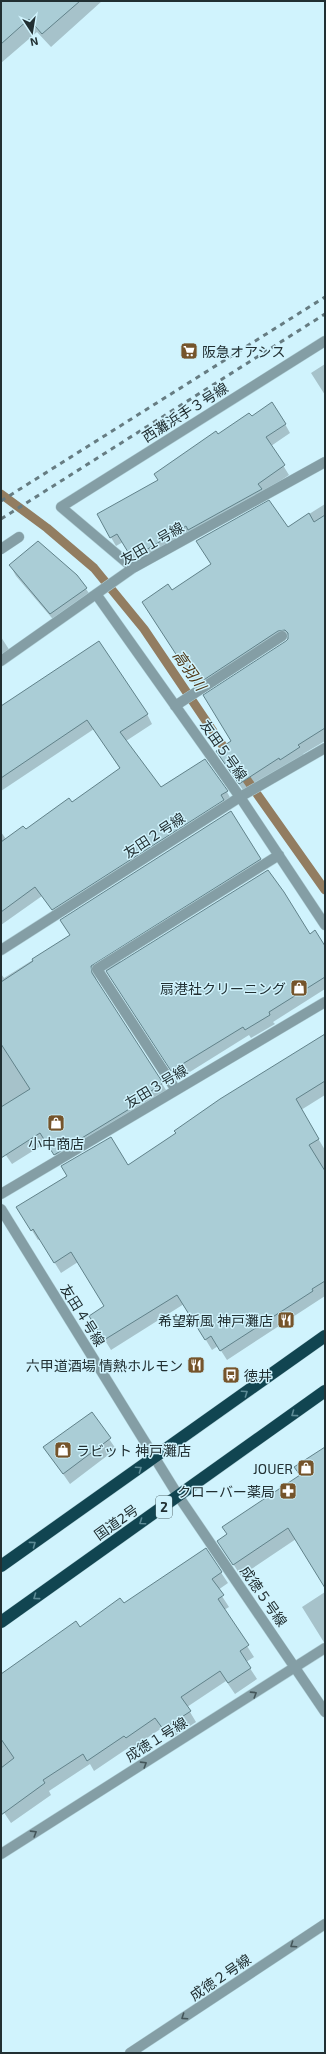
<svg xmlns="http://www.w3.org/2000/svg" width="326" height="2054" font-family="'Exo 2','Noto Sans JP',sans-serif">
<rect width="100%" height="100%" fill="#d0f3fd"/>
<path fill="#0003" d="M1,1H102L51,47L37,32L1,63Z
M325,364V395L311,373Z
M252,418L285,424L290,433L271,446L289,475L263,493L147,562L143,555L134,560L123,542L116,546L98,515L158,481L218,435Z
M325,504V741L303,754L304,757L245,793L217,752L232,741L288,638L202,693L148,611L172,592L287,528Z
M10,565L77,576L93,599L57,624L16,576Z
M1,637L10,651L1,657Z
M1,707L147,714L152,724L126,741L161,789L227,792L232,801L58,919L42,896L1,925V832L6,839L25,831L71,803L120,769L94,729L1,791Z
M260,859L265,869L120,961L121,963L310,935L325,949V989L273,1022L275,1024L251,1038L249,1035L177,1080L106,970L96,976L97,982L168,1093L61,1164L47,1142L12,1164L1,1148V974L4,978L71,936L61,921Z
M325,1036V1095L301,1110L325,1150V1296L227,1360L218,1346L212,1350L184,1304L111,1350L96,1326L105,1307L78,1262L61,1273L40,1239L38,1240L24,1218L128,1166Z
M91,1413L116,1449L70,1484L45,1448Z
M325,1448V1587L296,1539L241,1576L218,1541L300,1476Z
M206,1550L228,1583L218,1590L229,1607L224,1610L254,1657L246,1662L257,1679L235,1694L226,1681L187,1707L196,1722L170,1739L162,1728L132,1748L131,1746L94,1771L90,1764L49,1791L51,1795L11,1823L1,1808V1676L124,1605Z
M325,1592V1644L302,1607Z"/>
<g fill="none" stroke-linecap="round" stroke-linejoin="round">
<path stroke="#927d61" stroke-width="9" d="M1,494L47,528L94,568L144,629L229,755
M240,770L325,890"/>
</g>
<path fill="#aacdd6" stroke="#61828a" d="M1,1H80L42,34L29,19L1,44Z
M272,402L286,424L266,437L285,465L258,484L262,489L188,530L186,526L141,553L137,547L128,552L117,534L110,538L97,514L158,480L154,474L216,431L218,434L249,413L252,416Z
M269,500L288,527L309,513L314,522L325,515V728L298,745L300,747L280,760L279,758L239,784L216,751L231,741L203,695L286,641L288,639V633L285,630L278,631L196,685L142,602L168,584L172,590L211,564L196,541Z
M38,541L77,575L87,588L50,614L9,565Z
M99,641L148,714L120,732L161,787L205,759L228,791L221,795L224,800L52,910L35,887L1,912V842L23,826L26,829L69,798L72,802L120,768L87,720L1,778V706Z
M231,811L261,859L91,966L92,973L163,1083L142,1097L144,1100L54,1155L40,1133L1,1158V1107L30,1089L1,1044V982L33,961L32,959L70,935L60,920Z
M268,870L284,892L310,934L315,930L325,946V977L269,1012L270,1015L245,1030L243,1027L171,1071L106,971Z
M325,1034V1081L296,1099L319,1139L309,1145L325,1171V1281L312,1289L313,1291L220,1351L211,1336L205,1340L177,1295L104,1340L89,1316L104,1306L71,1252L54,1263L33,1229L31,1231L16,1207L67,1176L61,1166L111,1137L128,1165L176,1133L174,1131L220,1099Z
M92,1412L111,1438L63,1474L43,1447Z
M325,1447V1588L288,1528L233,1565L217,1541L227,1534L222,1527L300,1475L294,1467Z
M206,1548L222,1572L212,1579L224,1595L218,1599L249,1645L240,1651L251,1668L228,1683L220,1671L181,1697L191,1711L163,1729L155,1718L126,1738L124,1736L87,1761L83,1754L43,1780L45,1783L1,1815V1768L14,1758L1,1739V1674L76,1621L80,1627L120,1598L124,1603Z"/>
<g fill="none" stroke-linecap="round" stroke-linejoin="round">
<g stroke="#b0d0d8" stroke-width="11">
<path id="minor" d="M1,549L19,537
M133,568L61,507L325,341
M96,594L240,797L325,925
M1,661L133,568L325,462
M175,706L282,636
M1,950L240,797L325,748
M176,1090L97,969L279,855
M1,1194L325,1002
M1,1209L179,1497L325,1712
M1,1854L325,1648
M130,2053L325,1924"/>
</g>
<g stroke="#b0d0d8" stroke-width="13">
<path id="highway" d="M1,1566L325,1336
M1,1622L325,1391"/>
</g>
<use href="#minor" stroke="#849ea5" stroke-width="10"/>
<use href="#highway" stroke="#114551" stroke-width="12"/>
<path stroke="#667c82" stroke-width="3" stroke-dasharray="5 5" stroke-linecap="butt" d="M1,501L325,297
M1,519L325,314"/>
</g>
<defs><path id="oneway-chevron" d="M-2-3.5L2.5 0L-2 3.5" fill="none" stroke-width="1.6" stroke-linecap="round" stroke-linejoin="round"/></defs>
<g stroke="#5d8b96">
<use href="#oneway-chevron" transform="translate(245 1393) rotate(-35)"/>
<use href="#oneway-chevron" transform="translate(294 1414) rotate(144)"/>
<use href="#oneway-chevron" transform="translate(139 1469) rotate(-35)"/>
<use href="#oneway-chevron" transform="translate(142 1522) rotate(145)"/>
<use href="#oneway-chevron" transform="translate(33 1544) rotate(-36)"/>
<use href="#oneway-chevron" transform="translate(36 1597) rotate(144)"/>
</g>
<g stroke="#44565a">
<use href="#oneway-chevron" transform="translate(254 1694) rotate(-32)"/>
<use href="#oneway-chevron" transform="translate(144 1764) rotate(-32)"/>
<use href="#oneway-chevron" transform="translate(34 1833) rotate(-32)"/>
<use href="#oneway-chevron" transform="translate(293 1945) rotate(146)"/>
<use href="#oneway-chevron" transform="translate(184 2017) rotate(146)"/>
</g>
<defs>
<g id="supermarket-square" transform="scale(0.9)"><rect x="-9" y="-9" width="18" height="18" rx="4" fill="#75542b" stroke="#d0f3fd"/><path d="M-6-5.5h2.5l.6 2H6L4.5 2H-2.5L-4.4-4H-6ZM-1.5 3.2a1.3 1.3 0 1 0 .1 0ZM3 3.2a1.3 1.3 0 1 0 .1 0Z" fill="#fff"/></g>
<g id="shop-square" transform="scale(0.9)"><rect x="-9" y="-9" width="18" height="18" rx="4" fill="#75542b" stroke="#d0f3fd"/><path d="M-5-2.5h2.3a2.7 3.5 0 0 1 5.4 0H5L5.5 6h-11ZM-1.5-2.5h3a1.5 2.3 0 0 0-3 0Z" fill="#fff"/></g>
<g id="restaurant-square" transform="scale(0.9)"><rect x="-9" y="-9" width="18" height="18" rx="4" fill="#75542b" stroke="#d0f3fd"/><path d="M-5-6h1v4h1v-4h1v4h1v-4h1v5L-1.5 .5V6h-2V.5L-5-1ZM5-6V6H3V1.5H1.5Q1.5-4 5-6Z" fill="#fff"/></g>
<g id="bus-square" transform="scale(0.9)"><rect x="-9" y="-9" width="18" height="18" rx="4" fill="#75542b" stroke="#d0f3fd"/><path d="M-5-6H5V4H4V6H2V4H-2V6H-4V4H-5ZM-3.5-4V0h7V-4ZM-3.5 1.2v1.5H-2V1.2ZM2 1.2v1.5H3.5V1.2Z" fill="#fff"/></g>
<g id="pharmacy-square" transform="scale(0.9)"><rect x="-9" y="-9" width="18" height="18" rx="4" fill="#75542b" stroke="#d0f3fd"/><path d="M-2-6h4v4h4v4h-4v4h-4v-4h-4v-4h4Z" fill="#fff"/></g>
</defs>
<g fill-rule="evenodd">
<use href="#supermarket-square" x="189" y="351"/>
<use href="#shop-square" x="299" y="988"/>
<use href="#shop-square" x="56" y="1123"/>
<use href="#restaurant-square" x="286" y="1320"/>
<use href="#restaurant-square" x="196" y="1365"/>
<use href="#bus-square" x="231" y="1375"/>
<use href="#shop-square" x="63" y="1450"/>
<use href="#shop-square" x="306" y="1468"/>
<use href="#pharmacy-square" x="288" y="1491"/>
</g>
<g text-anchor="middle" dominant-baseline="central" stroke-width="3" stroke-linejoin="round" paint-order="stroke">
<rect fill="#d0f3fd" stroke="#566a6f" stroke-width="1" x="156" y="1496" width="16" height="22" rx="3"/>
<g font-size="13" font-weight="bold" fill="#212f32">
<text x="164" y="1507">2</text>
</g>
<g font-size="14" fill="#212f32" stroke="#d0f3fd" text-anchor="end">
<text x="202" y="351" text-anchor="start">阪急オアシス</text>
<text x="286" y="988">扇港社クリーニング</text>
<text x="56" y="1143" text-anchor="middle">小中商店</text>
<text x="273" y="1320">希望新風 神戸灘店</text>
<text x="183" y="1365">六甲道酒場 情熱ホルモン</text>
<text x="244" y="1375" text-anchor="start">徳井</text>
<text x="76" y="1450" text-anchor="start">ラビット 神戸灘店</text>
<text x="293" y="1468">JOUER</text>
<text x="275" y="1491">クローバー薬局</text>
</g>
<g font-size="14" fill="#212f32" stroke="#d0f3fd">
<text transform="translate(185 412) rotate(-32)">西灘浜手３号線</text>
<text transform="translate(152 543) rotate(-30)">友田１号線</text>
<text transform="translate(224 750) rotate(55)">友田５号線</text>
<text transform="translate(154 835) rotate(-33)">友田２号線</text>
<text transform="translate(156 1086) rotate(-31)">友田３号線</text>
<text transform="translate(83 1315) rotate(58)">友田４号線</text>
<text transform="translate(116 1522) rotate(-35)">国道2号</text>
<text transform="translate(264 1596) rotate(55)">成徳５号線</text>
<text transform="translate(156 1739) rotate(-32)">成徳１号線</text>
<text transform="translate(220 1977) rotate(-34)">成徳２号線</text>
</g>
<g font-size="15" font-style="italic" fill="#4c3311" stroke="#d0f3fd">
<text transform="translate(190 670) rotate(55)">高羽川</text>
</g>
</g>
<rect width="326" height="2054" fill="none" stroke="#212f32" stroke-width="4"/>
<g transform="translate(32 32) rotate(168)" stroke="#d0f3fd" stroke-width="3" paint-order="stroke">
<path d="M0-3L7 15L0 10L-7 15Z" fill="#212f32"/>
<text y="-6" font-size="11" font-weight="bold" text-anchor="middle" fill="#212f32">N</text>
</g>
</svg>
